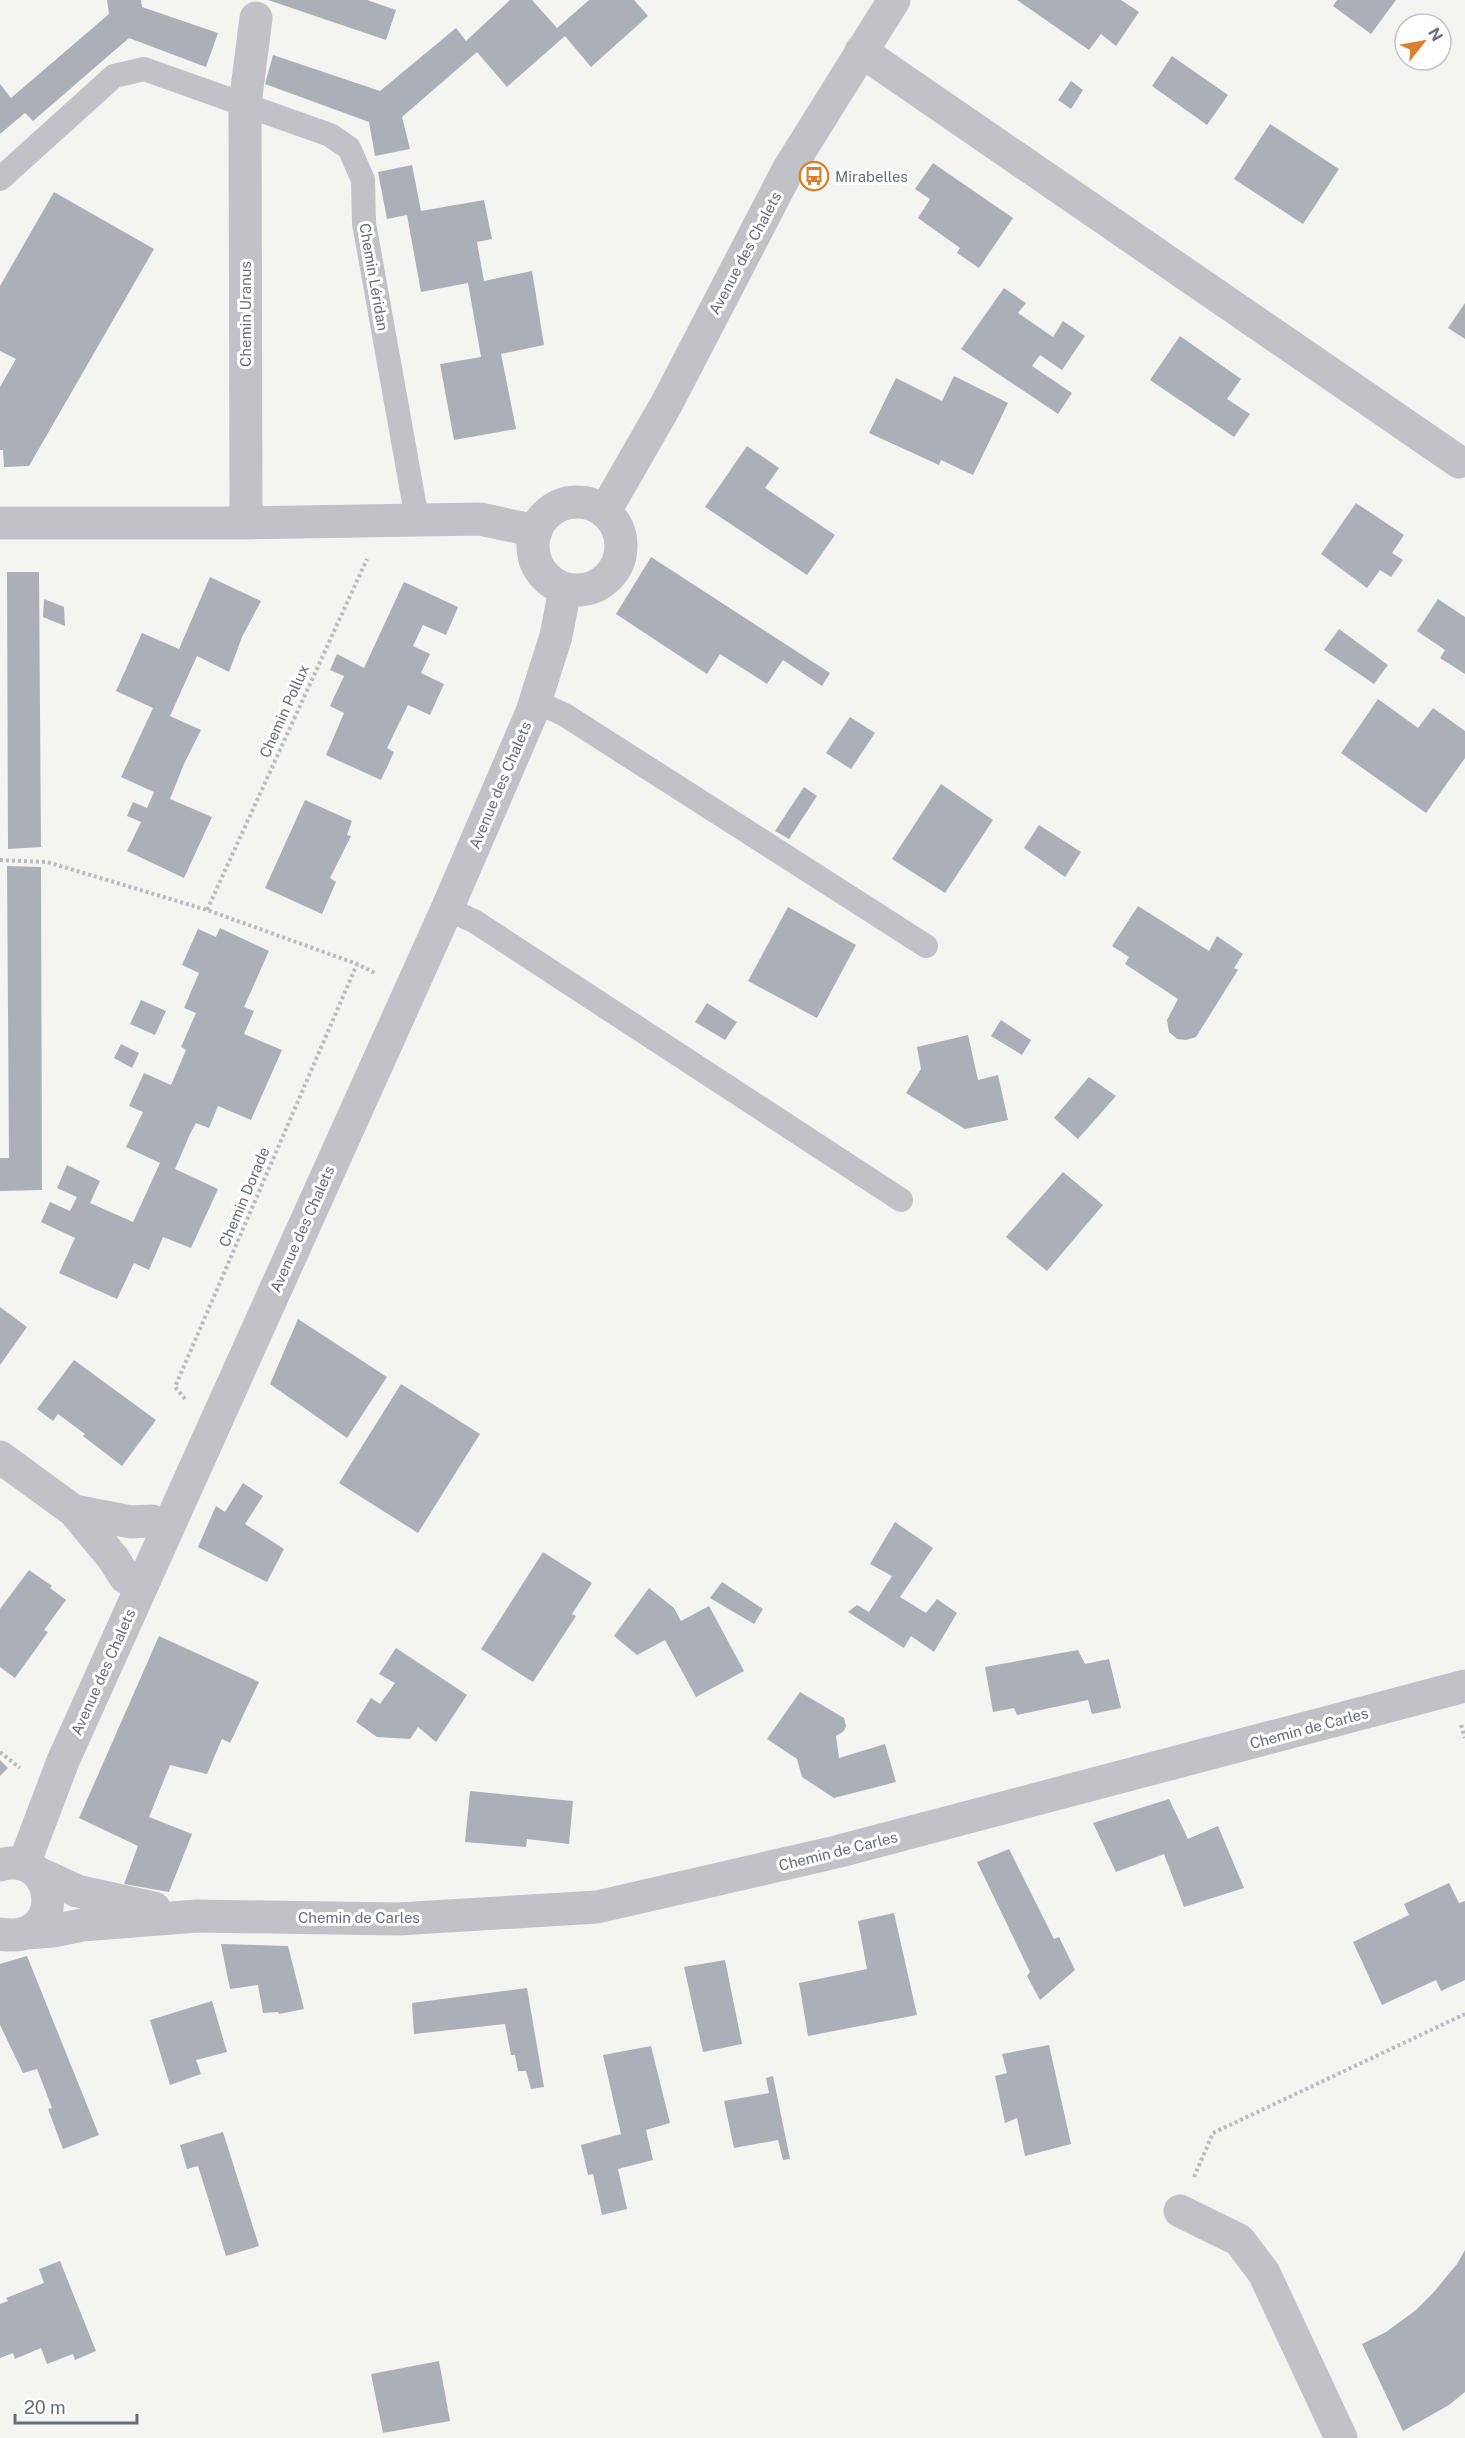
<svg xmlns="http://www.w3.org/2000/svg" width="1465" height="2438" font-family="'Public Sans',sans-serif">
<rect width="100%" height="100%" fill="#f4f5f1"/>
<path fill="#abafb7" d="M107,0H141L142,7L218,33L206,67L129,38L33,121L25,113L0,134V84L11,98L109,14Z
M268,0H367L396,10L386,40Z
M510,0H532L557,28L589,0H634L648,16L591,67L565,36L507,87L477,52L402,117L410,149L375,156L369,122L265,84L273,55L380,91L456,28L466,41Z
M1017,0H1121L1139,12L1116,46L1101,34L1089,50Z
M1337,0H1396L1371,34L1333,6Z
M1172,56L1228,95L1207,125L1152,86Z
M1071,81L1083,90L1071,109L1058,100Z
M1270,124L1339,169L1303,224L1234,179Z
M933,163L1013,218L979,268L957,253L960,248L918,218L930,199L915,189Z
M412,165L421,211L484,200L492,239L477,242L484,281L532,271L544,345L501,354L516,429L454,440L440,364L481,357L468,283L421,292L407,215L387,219L378,172Z
M54,192L154,249L29,466L4,467L3,450H0V387L16,359L0,351V286Z
M1004,288L1026,303L1018,313L1053,337L1063,321L1085,336L1062,370L1040,355L1032,366L1072,393L1058,414L961,349Z
M1465,303V339L1448,328Z
M1180,336L1241,379L1227,399L1250,414L1234,437L1150,380Z
M954,376L1008,403L973,475L941,460L939,465L869,433L896,378L942,401Z
M747,446L779,468L765,488L835,535L807,575L705,507Z
M1356,503L1404,535L1392,553L1403,560L1391,577L1380,570L1367,588L1321,554Z
M651,557L830,673L822,686L783,660L767,684L720,654L707,674L616,614Z
M7,572H39L41,847L8,849Z
M210,577L261,601L242,637L229,672L197,656L170,716L201,730L184,764L170,799L212,817L184,878L127,851L141,822L127,816L133,802L147,808L154,792L121,777L153,708L116,691L142,633L179,649Z
M404,582L458,607L446,635L423,625L413,646L430,654L421,673L444,684L430,715L408,705L387,748L394,752L381,780L326,755L344,713L330,706L344,676L330,670L337,654L364,668Z
M44,599L64,607L65,626L43,617Z
M1438,599L1465,617V674L1440,658L1445,650L1417,631Z
M1339,629L1388,665L1374,684L1324,650Z
M1378,699L1418,728L1433,708L1465,731V758L1426,813L1341,753Z
M850,717L875,733L851,769L826,753Z
M941,784L993,820L945,893L892,859Z
M804,787L817,796L789,839L775,831Z
M305,800L352,821L347,835L351,836L330,878L336,882L322,914L265,888Z
M1039,825L1081,852L1065,877L1024,848Z
M7,866L41,867L42,1190L0,1191V1158H9Z
M1138,906L1209,951L1217,936L1243,954L1234,968L1238,970L1196,1037L1186,1040L1177,1039L1169,1032L1167,1020L1178,999L1125,964L1129,957L1112,946Z
M788,907L856,945L817,1018L748,981Z
M220,928L269,951L244,1007L254,1011L244,1034L282,1050L251,1120L218,1106L209,1128L196,1123L190,1134L175,1169L218,1189L191,1248L163,1237L149,1270L134,1263L117,1299L59,1273L75,1238L41,1222L50,1202L70,1211L77,1197L57,1188L67,1165L100,1181L90,1203L133,1222L160,1163L126,1147L143,1112L129,1106L144,1073L171,1085L186,1050L181,1047L196,1013L184,1008L199,973L182,965L198,929L216,937Z
M141,1000L166,1011L155,1035L130,1024Z
M707,1003L737,1022L725,1040L695,1022Z
M1001,1020L1031,1040L1022,1055L991,1036Z
M968,1035L978,1080L998,1075L1008,1120L965,1129L906,1093L921,1069L917,1047Z
M121,1044L139,1053L132,1068L114,1058Z
M1089,1077L1116,1096L1078,1139L1054,1118Z
M1063,1172L1103,1205L1047,1271L1006,1237Z
M0,1307L27,1327L0,1365Z
M298,1319L387,1377L347,1438L270,1384Z
M74,1360L156,1420L122,1466L83,1436L85,1434L58,1414L53,1421L37,1409Z
M401,1384L480,1434L418,1533L339,1483Z
M243,1483L263,1496L245,1524L284,1549L267,1582L198,1547L216,1506L225,1512Z
M895,1522L933,1548L900,1597L926,1613L937,1599L957,1613L934,1652L911,1636L904,1648L848,1612L857,1605L869,1612L892,1576L870,1564Z
M543,1552L592,1583L572,1614L576,1616L533,1682L481,1649Z
M29,1570L52,1586L50,1588L66,1600L44,1630L48,1632L15,1678L0,1667V1609Z
M722,1582L763,1609L754,1624L710,1598Z
M649,1588L674,1608L681,1621L709,1606L744,1671L696,1697L665,1640L637,1655L614,1636Z
M159,1636L259,1682L230,1743L222,1739L207,1774L170,1765L149,1817L192,1834L169,1892L124,1884L138,1846L79,1818Z
M396,1648L467,1695L436,1742L418,1727L410,1739L377,1737L356,1722L371,1698L380,1704L395,1683L379,1674Z
M1078,1650L1085,1664L1109,1659L1121,1708L1092,1714L1088,1700L1017,1715L1014,1708L993,1712L985,1667Z
M800,1692L844,1718L846,1726L844,1731L836,1736L839,1758L885,1744L896,1782L834,1798L802,1777L797,1759L767,1739Z
M0,1760L8,1768L0,1776Z
M470,1791L573,1801L569,1844L527,1839L526,1847L465,1842Z
M1169,1799L1188,1839L1218,1826L1244,1888L1184,1907L1164,1854L1116,1872L1093,1823Z
M1009,1849L1054,1939L1059,1937L1075,1970L1040,2000L1027,1976L1030,1972L977,1862Z
M1449,1883L1459,1903L1465,1901V1980L1441,1991L1436,1980L1382,2005L1353,1942L1409,1915L1404,1904Z
M894,1913L917,2015L808,2036L799,1983L867,1969L858,1921Z
M221,1944L288,1946L304,2009L279,2014L278,2012L263,2013L258,1985L230,1989Z
M27,1956L99,2135L63,2149L48,2109L52,2108L37,2069L23,2073L0,2025V1964Z
M725,1960L742,2044L703,2052L684,1967Z
M527,1988L544,2087L531,2089L526,2071H518L515,2055H511L505,2024L414,2034L412,2003Z
M212,2001L227,2052L196,2060L201,2074L170,2085L150,2020Z
M1049,2045L1071,2144L1025,2156L1017,2118L1005,2123L995,2076L1007,2073L1002,2054Z
M651,2046L670,2123L646,2130L653,2160L618,2169L627,2209L602,2215L593,2174L588,2175L581,2145L621,2134L603,2055Z
M773,2076L790,2159L783,2160L778,2140L734,2148L724,2101L769,2093L766,2078Z
M223,2132L259,2246L226,2256L198,2166L187,2169L180,2145Z
M1465,2250V2392L1449,2405L1403,2431L1362,2344L1386,2332L1416,2310L1433,2293L1457,2264Z
M60,2261L96,2351L75,2360L73,2354L47,2364L41,2348L15,2359L13,2353L0,2358V2304L8,2301L6,2298L44,2283L39,2269Z
M439,2361L450,2421L383,2433L371,2374Z"/>
<g fill="none" stroke-linecap="round" stroke-linejoin="round">
<path stroke="#babbbe" stroke-width="4" stroke-dasharray="3 3" stroke-linecap="butt" d="M0,860L47,862L207,910L357,964L377,974
M207,910L367,559
M185,1399L175,1387L357,964
M1461,1725L1465,1738
M0,1752L20,1768
M1194,2177L1213,2133L1465,2014"/>
<path stroke="#c0c2c7" stroke-width="24" d="M0,179L114,76L144,69L330,135L349,148L363,180L364,223L417,519
M535,701L565,715L926,946
M447,909L474,921L901,1200"/>
<path stroke="#c0c2c7" stroke-width="33" d="M861,51L1459,462
M0,523H246L480,519L536,531
M246,523L245,104L256,18
M0,1457L74,1511L113,1558L125,1577L141,1587
M74,1511L131,1522L152,1521L168,1527
M1180,2211L1239,2240L1264,2273L1341,2438"/>
<path stroke="#c0c2c7" stroke-width="33" d="M533 546a44 44 0 1 1 88 0a44 44 0 1 1-88 0Z
M605,511L667,403L788,170L894,0
M24,1864L63,1761L447,909L532,712L556,636L565,589
M0,1865C58,1848 69,1946 0,1934
M36,1872L77,1891L154,1908
M26,1933L53,1931L82,1925L197,1916L398,1919L597,1907L836,1852L1465,1686"/>
</g>
<defs>
<g id="bus-ring" transform="scale(1.5)"><circle r="9.5" fill="#fff" stroke="#da7f2c" stroke-width="1.5"/><path d="M-5-6H5V4H4V6H2V4H-2V6H-4V4H-5ZM-3.5-4V0h7V-4ZM-3.5 1.2v1.5H-2V1.2ZM2 1.2v1.5H3.5V1.2Z" fill="#da7f2c"/></g>
</defs>
<g fill-rule="evenodd">
<use href="#bus-ring" x="814" y="176"/>
</g>
<g text-anchor="middle" dominant-baseline="central" stroke-width="6" stroke-linejoin="round" paint-order="stroke">
<g font-size="15" fill="#656e81" stroke="#fff" text-anchor="start">
<text x="835" y="176">Mirabelles</text>
</g>
<g font-size="15" fill="#656e81" stroke="#fff">
<text transform="translate(745 253) rotate(-62)">Avenue des Chalets</text>
<text transform="translate(374 277) rotate(80)">Chemin Léridan</text>
<text transform="translate(245 314) rotate(-90)">Chemin Uranus</text>
<text transform="translate(284 711) rotate(-66)">Chemin Pollux</text>
<text transform="translate(500 785) rotate(-67)">Avenue des Chalets</text>
<text transform="translate(244 1197) rotate(-67)">Chemin Dorade</text>
<text transform="translate(302 1229) rotate(-66)">Avenue des Chalets</text>
<text transform="translate(103 1672) rotate(-66)">Avenue des Chalets</text>
<text transform="translate(1309 1728) rotate(-15)">Chemin de Carles</text>
<text transform="translate(838 1851) rotate(-14)">Chemin de Carles</text>
<text x="359" y="1917">Chemin de Carles</text>
</g>
</g>
<g transform="translate(1423 42) rotate(59)"><circle r="28" fill="#ffffff" stroke="#c1c5cd" stroke-width="1.5"/>
<path d="M0-4.5L10 22L0 15L-10 22Z" fill="#da7f2c"/>
<text y="-9" font-size="16" font-weight="bold" text-anchor="middle" fill="#656e81">N</text>
</g>
<path d="M15 2414v9h122v-9" fill="none" stroke="#656e81" stroke-width="3"/>
<text x="24" y="2414" font-size="18" fill="#656e81" stroke="#ffffff" stroke-width="4.5" paint-order="stroke">20 m</text>
</svg>
